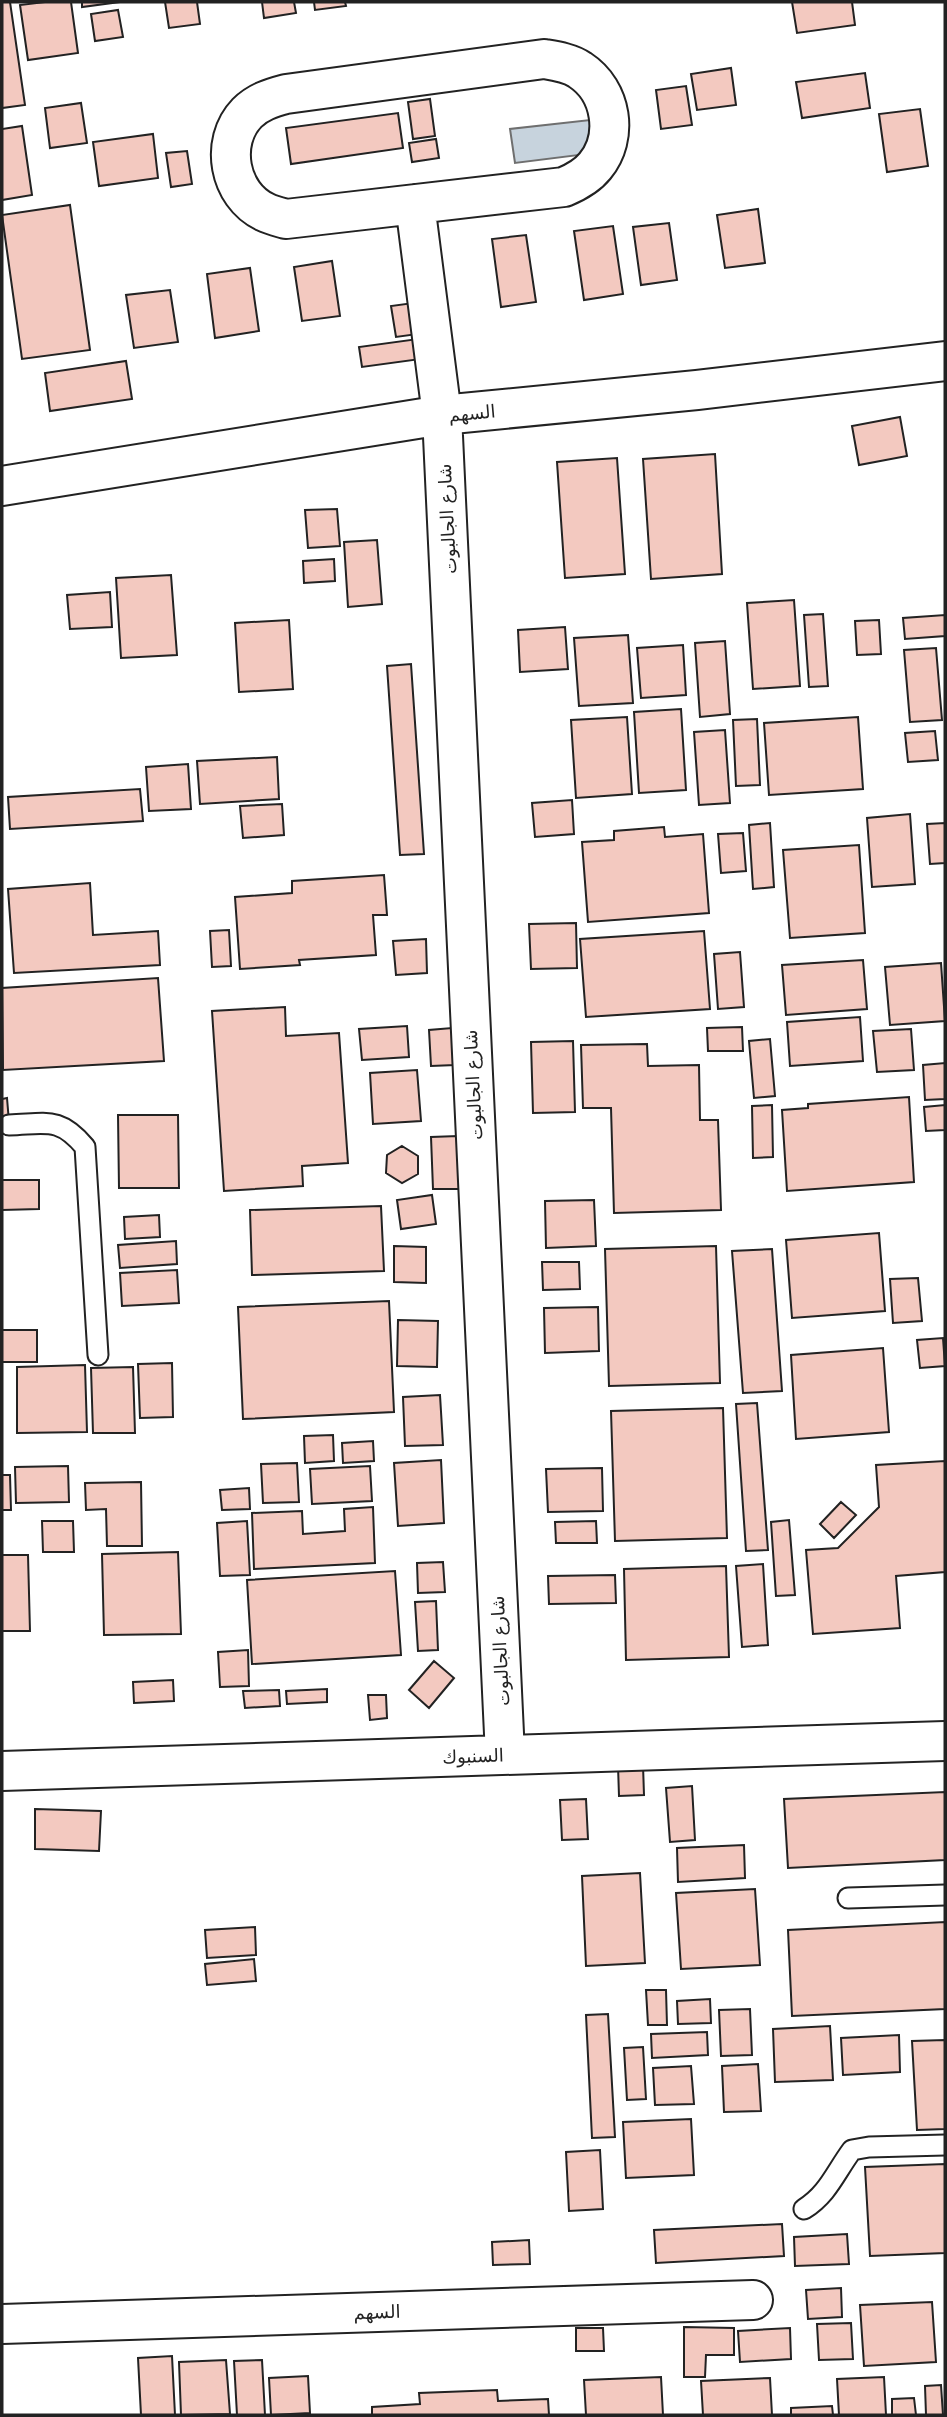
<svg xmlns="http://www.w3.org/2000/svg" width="947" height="2417" font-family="'DejaVu Sans','Noto Sans Arabic',sans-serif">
<rect width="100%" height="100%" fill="#fff"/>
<path fill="#c7d3dd" stroke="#6f6f6f" stroke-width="2" d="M599,119L603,152L515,163L510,129Z"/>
<path fill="#f3c9c0" stroke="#222" stroke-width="2" d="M2,2H10L25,105L2,108Z
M45,2H71L78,53L28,60L20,5Z
M82,2H120L82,7Z
M165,2H197L200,24L169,28Z
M262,2H294L296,13L264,18Z
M314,2H345L346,6L315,10Z
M792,2H852L855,25L797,33Z
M118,10L123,37L95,41L91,14Z
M731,68L736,105L697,110L691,74Z
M865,73L870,108L802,118L796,82Z
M686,86L692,125L661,129L656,90Z
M430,99L435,136L413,139L408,102Z
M81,103L87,143L50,148L45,108Z
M920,109L928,166L887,172L879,114Z
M398,113L403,148L291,164L286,128Z
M22,126L32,195L2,200V129Z
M153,134L158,178L99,186L93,142Z
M436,139L439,158L412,162L409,143Z
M187,151L192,184L171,187L166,153Z
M70,205L90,350L22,359L2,215Z
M758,209L765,263L725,268L717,215Z
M669,223L677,280L641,285L633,227Z
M613,226L623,294L584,300L574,231Z
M526,235L536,302L501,307L492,239Z
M332,261L340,316L302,321L294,267Z
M250,268L259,331L215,338L207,274Z
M170,290L178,342L134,348L126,295Z
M413,303L418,334L396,337L391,306Z
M425,338L428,358L362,367L359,347Z
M126,361L132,399L50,411L45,373Z
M900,417L907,456L859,465L852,426Z
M715,454L722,574L651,579L643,459Z
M617,458L625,574L565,578L557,462Z
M337,509L340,546L308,548L305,510Z
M377,540L382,604L348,607L344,542Z
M334,559L335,581L304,583L303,561Z
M171,575L177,655L121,658L116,578Z
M110,592L112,627L70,629L67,595Z
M794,600L800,686L753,689L747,603Z
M823,614L828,686L809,687L804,615Z
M945,615V636L905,639L903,618Z
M289,620L293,689L239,692L235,623Z
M879,620L881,654L857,655L855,621Z
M565,627L568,669L520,672L518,630Z
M628,635L633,703L579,706L574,638Z
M725,641L730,714L700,717L695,643Z
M683,645L686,695L641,698L637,648Z
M936,648L942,720L910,722L904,650Z
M411,664L424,854L400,855L387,666Z
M681,709L686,790L639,793L634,712Z
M627,717L632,794L576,798L571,720Z
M858,717L863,789L769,795L764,723Z
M757,719L760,785L736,786L733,720Z
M725,730L730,803L699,805L694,732Z
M935,731L938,760L908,762L905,733Z
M277,757L279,799L200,804L197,761Z
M188,764L191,809L149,811L146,767Z
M140,789L143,821L10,829L8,797Z
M572,800L574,834L535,837L532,803Z
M282,804L284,835L243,838L240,806Z
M910,814L915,884L872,887L867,818Z
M770,823L774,887L753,889L749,825Z
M945,823V863L930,864L927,824Z
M664,827L665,837L703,834L709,913L588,922L582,842L614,840V831Z
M743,833L746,871L721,873L718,834Z
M859,845L865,933L790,938L783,850Z
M384,875L387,915H373L376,955L299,960L300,965L240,969L235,897L292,893V881Z
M90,883L93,935L158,931L160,965L14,973L8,889Z
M576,923L577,968L531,969L529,924Z
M229,930L231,966L212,967L210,931Z
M704,931L710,1009L586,1017L580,939Z
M426,939L427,973L396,975L393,941Z
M740,952L744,1007L718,1009L714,954Z
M863,960L867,1009L786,1015L782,965Z
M941,963L945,1021L890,1025L885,967Z
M158,978L164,1061L3,1070L2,988Z
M285,1007L286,1036L339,1033L348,1163L302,1166L303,1186L224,1191L212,1011Z
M860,1017L863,1061L790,1066L787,1022Z
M407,1026L409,1057L362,1060L359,1029Z
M742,1027L743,1051H708L707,1028Z
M452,1028L455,1065L431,1066L429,1030Z
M911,1029L914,1070L877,1072L873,1031Z
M770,1039L775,1096L754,1098L749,1041Z
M573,1041L575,1112L533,1113L531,1042Z
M647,1044L648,1066L699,1065L700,1120H718L721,1210L614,1213L611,1108H583L581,1045Z
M945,1063V1099L925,1100L923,1065Z
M417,1070L421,1121L373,1124L370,1073Z
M909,1097L914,1182L787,1191L782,1110L808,1108V1104Z
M7,1098L10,1134H2V1099Z
M772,1105L773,1157L753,1158L752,1106Z
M945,1105V1130L926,1131L924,1107Z
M118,1115H178L179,1188H119Z
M458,1136L460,1189H433L431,1137Z
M402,1146L418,1156V1174L402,1183L386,1173L387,1155Z
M2,1180H39V1209L2,1210Z
M432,1195L436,1224L401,1229L397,1200Z
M594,1200L596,1246L546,1248L545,1201Z
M381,1206L384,1271L252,1275L250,1210Z
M159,1215L160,1237L125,1239L124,1217Z
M879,1233L885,1311L792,1318L786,1240Z
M176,1241L177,1264L120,1268L118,1245Z
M394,1246L426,1247V1283L394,1282Z
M716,1246L720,1383L609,1386L605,1249Z
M772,1249L782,1391L743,1393L732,1251Z
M542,1262H579L580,1289L543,1290Z
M177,1270L179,1303L122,1306L120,1273Z
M918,1278L922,1321L893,1323L890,1279Z
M389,1301L394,1412L243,1419L238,1307Z
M598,1307L599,1351L545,1353L544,1308Z
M398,1320L438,1321L437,1367L397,1366Z
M2,1330H37V1362H2Z
M943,1338L945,1366L920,1368L917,1340Z
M883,1348L889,1432L796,1439L791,1355Z
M172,1363L173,1417L140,1418L138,1364Z
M85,1365L87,1432L17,1433V1367Z
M133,1367L135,1433H93L91,1368Z
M440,1395L443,1445L405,1446L403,1397Z
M757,1403L768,1550L746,1551L736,1404Z
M723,1408L727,1538L615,1541L611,1411Z
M333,1435L334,1461L305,1463L304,1436Z
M373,1441L374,1461L343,1463L342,1443Z
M441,1460L444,1523L398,1526L394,1463Z
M945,1461V1572L896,1576L900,1628L813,1634L806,1550L838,1548L879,1507L876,1465Z
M297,1463L299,1502L263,1503L261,1464Z
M68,1466L69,1502L16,1503L15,1467Z
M370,1466L372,1501L312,1504L310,1469Z
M602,1468L603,1511L548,1512L546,1469Z
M2,1475H10L11,1510H2Z
M141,1482L142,1546H107L106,1509L86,1510L85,1483Z
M249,1488L250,1509L222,1510L220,1490Z
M841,1502L856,1515L834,1538L820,1524Z
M373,1507L375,1563L254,1569L252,1513L302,1511L303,1534L345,1531L344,1509Z
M789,1520L795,1595L776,1596L771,1522Z
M42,1521H73L74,1552H43Z
M247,1521L250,1575L220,1576L217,1523Z
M596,1521L597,1543H556L555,1522Z
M178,1552L181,1634L104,1635L102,1554Z
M2,1555H28L30,1631H2Z
M443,1562L445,1592L418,1593L417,1563Z
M763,1564L768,1645L742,1647L736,1566Z
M726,1566L729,1657L626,1660L624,1569Z
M395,1571L401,1655L252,1664L247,1580Z
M615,1575L616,1603L549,1604L548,1576Z
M436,1601L438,1650L418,1651L415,1602Z
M248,1650L249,1686L220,1687L218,1652Z
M434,1661L454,1678L429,1708L409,1690Z
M173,1680L174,1701L134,1703L133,1682Z
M327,1689V1702L287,1704L286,1691Z
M279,1690L280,1706L245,1708L243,1691Z
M368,1695H386L387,1718L370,1720Z
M643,1765L644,1795L619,1796L618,1766Z
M692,1786L695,1840L670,1842L666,1788Z
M945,1792V1860L788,1868L784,1799Z
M586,1799L588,1839L562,1840L560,1800Z
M35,1809L101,1811L99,1851L35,1849Z
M744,1845L745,1878L678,1882L677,1848Z
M640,1873L645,1963L586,1966L582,1876Z
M755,1889L760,1965L681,1969L676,1893Z
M945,1922V2009L792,2016L788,1930Z
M255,1927L256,1955L207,1958L205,1930Z
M254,1959L256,1981L207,1985L205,1964Z
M646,1990H666L667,2025H648Z
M710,1999L711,2023L678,2024L677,2001Z
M750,2009L752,2055L721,2056L719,2010Z
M608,2014L615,2137L592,2138L586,2015Z
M830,2026L833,2080L775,2082L773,2029Z
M707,2032L708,2055L652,2058L651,2034Z
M899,2035L900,2072L843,2075L841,2038Z
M945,2040V2129L917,2130L912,2041Z
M643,2047L646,2099L627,2100L624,2048Z
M758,2064L761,2111L724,2112L722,2066Z
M691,2066L694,2104L655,2105L653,2068Z
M691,2119L694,2175L626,2178L623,2122Z
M600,2150L603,2209L569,2211L566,2152Z
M945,2164V2253L870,2256L865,2167Z
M782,2224L784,2256L656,2263L654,2230Z
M847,2234L849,2264L795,2266L794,2237Z
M529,2240L530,2264L493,2265L492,2242Z
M841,2288L842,2317L808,2319L806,2290Z
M932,2302L936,2362L864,2366L860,2305Z
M851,2323L853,2359L819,2360L817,2324Z
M684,2327L734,2328V2355H706L705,2377H684Z
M576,2328H603L604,2351H576Z
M790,2328L791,2359L740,2362L738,2331Z
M172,2356L175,2415H141L138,2358Z
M226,2360L230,2414L181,2415L179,2362Z
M262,2360L265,2415H237L234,2361Z
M308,2376L310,2413L271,2415L269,2378Z
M661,2377L663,2415H586L584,2380Z
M884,2377L886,2415H839L837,2379Z
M770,2378L772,2415H703L701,2381Z
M941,2385L943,2415H926L925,2386Z
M497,2390L498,2401L548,2399L549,2415H372V2407L420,2404L419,2393Z
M914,2398L916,2415H892V2399Z
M832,2406L833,2415H791V2408Z"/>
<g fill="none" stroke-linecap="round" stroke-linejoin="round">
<g stroke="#222" stroke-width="23">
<path id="service" d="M9,1125C46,1124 59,1116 85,1147L98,1355
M848,1898L945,1895
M804,2209C828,2194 835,2173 852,2150L869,2147L945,2145"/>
</g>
<g stroke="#222" stroke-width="42">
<path id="minor" d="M544,59C556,61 570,63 580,70C612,91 619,137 595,166C587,176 576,182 564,187L286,219C279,217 271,215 265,212C229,195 219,142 247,113C258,102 271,98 286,94Z
M415,204L442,415L505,1755
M2,486L442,415L697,390L945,361
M2,1771L945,1741
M2,2324L753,2300"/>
</g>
<use href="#service" stroke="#fff" stroke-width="19"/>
<use href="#minor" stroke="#fff" stroke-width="38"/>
</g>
<g text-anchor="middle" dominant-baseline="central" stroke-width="5" stroke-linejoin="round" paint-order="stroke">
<g font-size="18" fill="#222" stroke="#fff">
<text transform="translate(472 413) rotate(-5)">السهم</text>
<text transform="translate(447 519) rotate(-93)">شارع الجالبوت</text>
<text transform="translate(473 1085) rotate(-93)">شارع الجالبوت</text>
<text transform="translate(500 1651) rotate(-93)">شارع الجالبوت</text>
<text transform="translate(473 1756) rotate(-2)">السنبوك</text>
<text transform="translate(377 2312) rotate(-2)">السهم</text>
</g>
</g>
<rect width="947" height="2417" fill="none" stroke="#222222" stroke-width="7"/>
</svg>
